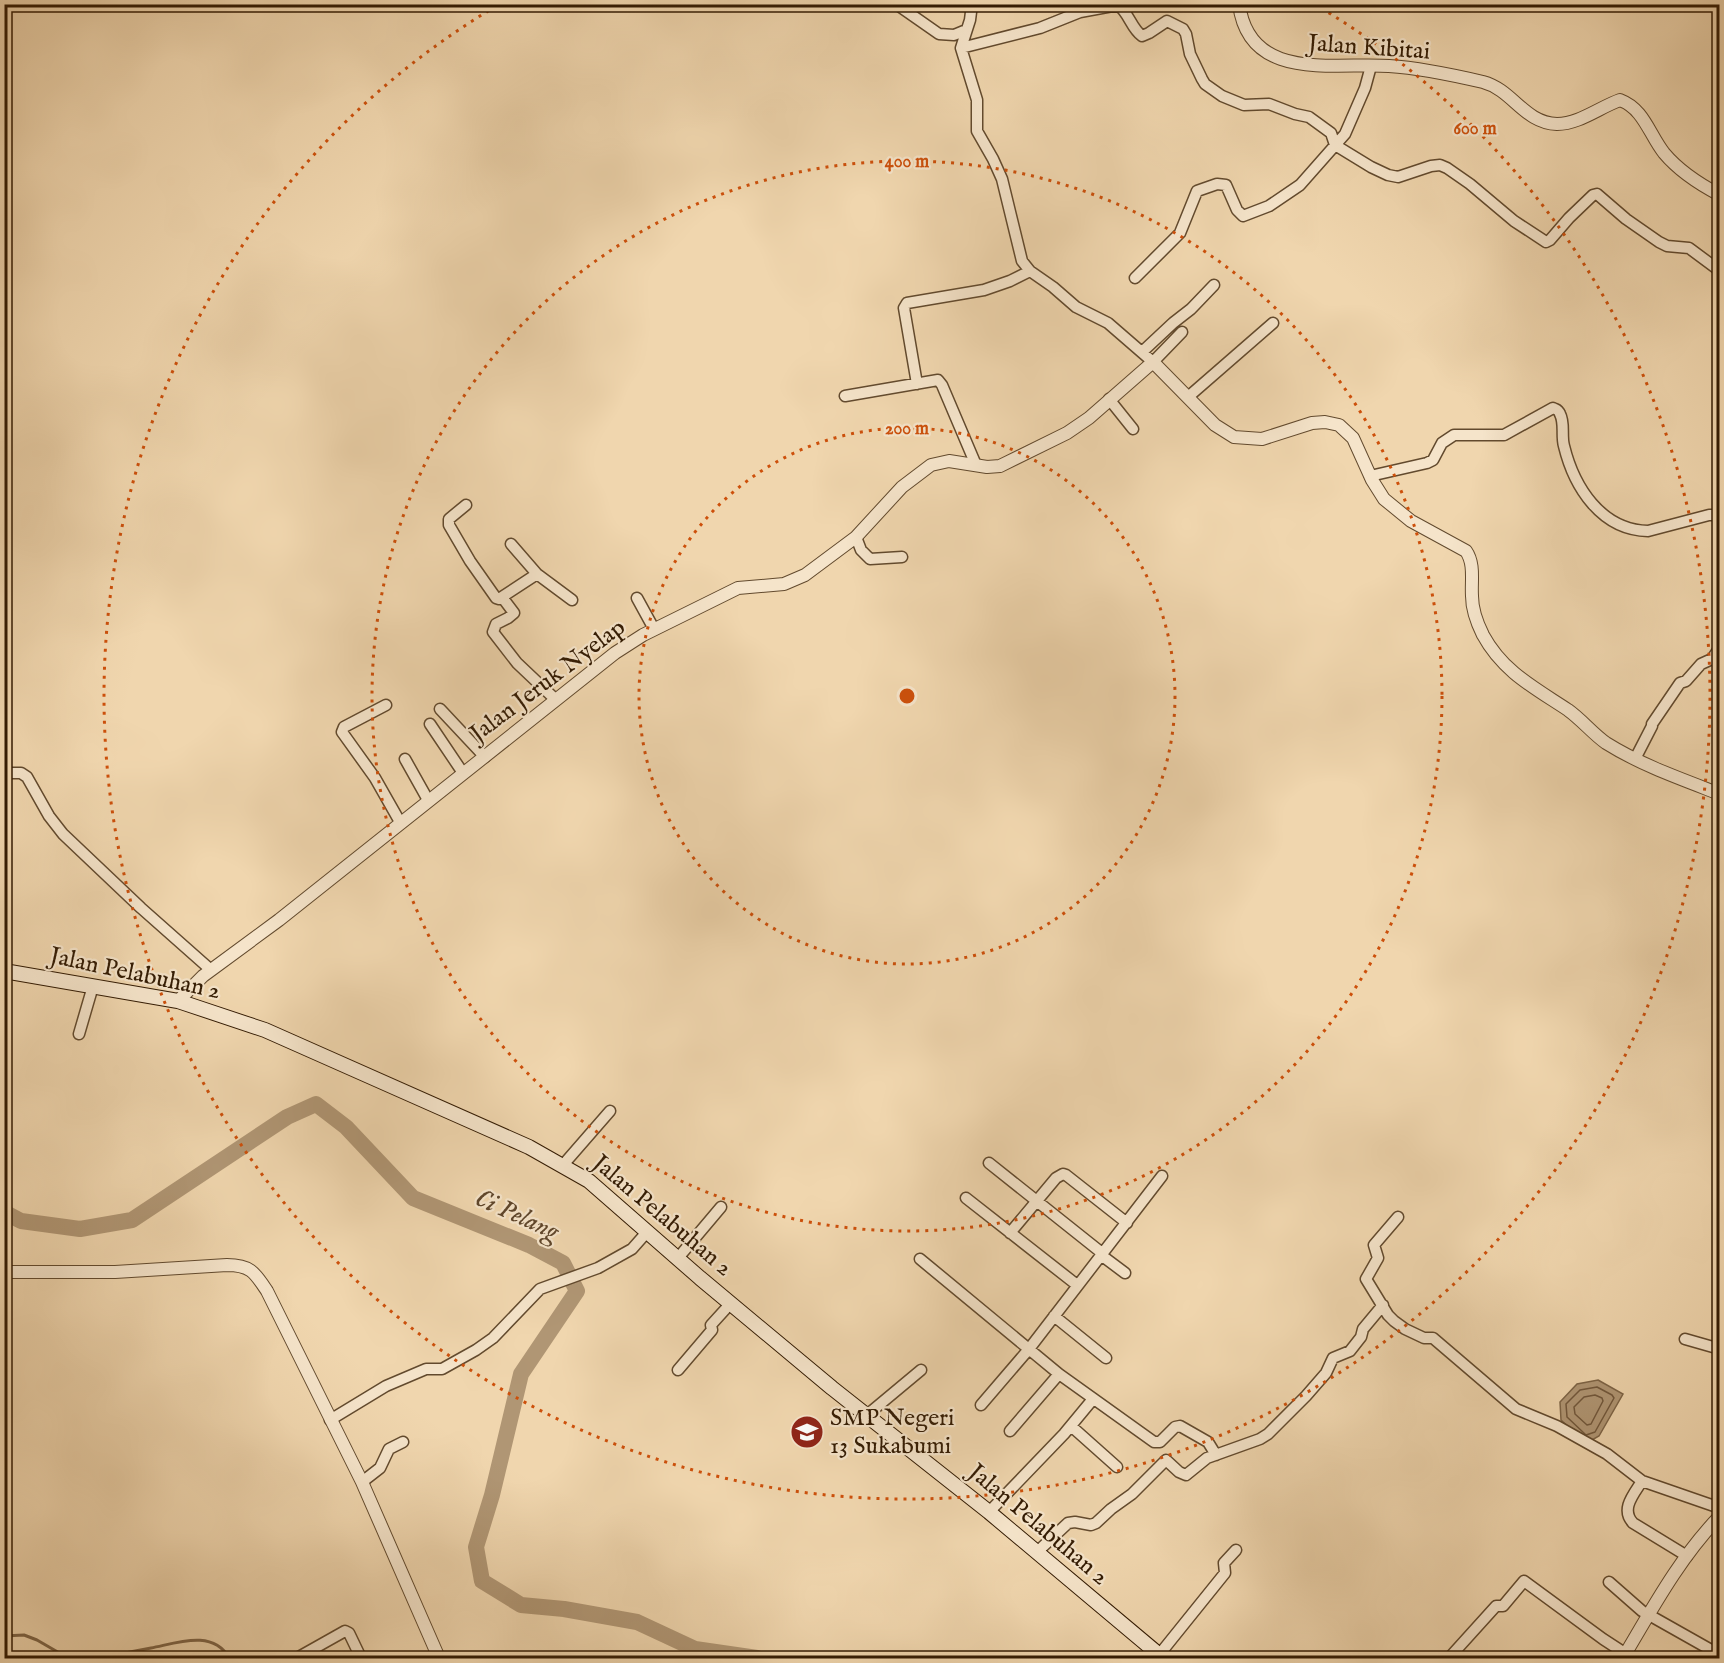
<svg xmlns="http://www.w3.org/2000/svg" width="1724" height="1663" font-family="'IM FELL English',serif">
<rect width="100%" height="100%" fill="#f0d6ae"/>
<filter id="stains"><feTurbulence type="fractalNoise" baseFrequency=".00333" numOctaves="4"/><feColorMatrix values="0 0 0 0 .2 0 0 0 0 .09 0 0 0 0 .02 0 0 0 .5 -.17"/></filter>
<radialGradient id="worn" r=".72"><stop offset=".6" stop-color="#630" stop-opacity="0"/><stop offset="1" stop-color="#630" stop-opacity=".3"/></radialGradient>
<path fill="#b09674" stroke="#7e6547" stroke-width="1.5" d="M1598,1380L1623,1394L1599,1436L1592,1440H1583L1561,1420L1560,1402L1577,1384Z"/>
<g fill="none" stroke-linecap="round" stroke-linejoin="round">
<path stroke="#72583c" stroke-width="1.5" d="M1595,1395L1602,1398L1603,1401L1591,1424L1587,1425L1575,1414L1574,1407L1584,1397Z
M1586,1435L1567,1417L1566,1404L1580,1390L1597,1387L1612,1395L1614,1398L1595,1432L1586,1435"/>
<path stroke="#7e6547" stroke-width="3" d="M4,1636L24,1635L37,1640L68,1658
M105,1658C121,1653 135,1651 151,1648C177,1643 213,1629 229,1658"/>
<path stroke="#b09674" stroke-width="16" d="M4,1212L21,1221L80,1229L132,1220L287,1117L316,1104L346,1127L413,1198L529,1245L563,1263L577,1291L521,1374L492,1495L476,1547L482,1581L521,1605L564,1609L637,1622L695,1649L757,1658"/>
<g stroke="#624a2e" stroke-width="13">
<path id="minor" d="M896,4L939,34L954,35L966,30
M972,4L970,20L961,48L977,100V131L993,159L1002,179L1022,261L1030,271L1053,287L1076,307L1108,323L1153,362L1182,332
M961,48L1040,28L1080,12L1118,5C1129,13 1131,28 1142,36L1149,33L1167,21L1183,29L1186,34L1190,54L1202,79L1205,84L1222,96L1244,105L1269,104L1295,114L1309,117L1331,133L1335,145L1371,167L1388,175L1398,177L1431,166L1440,165L1447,168L1470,184L1514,221L1546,242L1550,240L1569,218L1593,195L1597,194L1626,219L1659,242L1667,246L1689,248L1720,271
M1135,278L1180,233L1197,191L1217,184L1226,185L1237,210L1243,216L1269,206L1300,185L1345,134L1365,88L1371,66
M1142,352L1173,323L1191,309L1214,285
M917,384L904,308L907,303L984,290L1010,281L1030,271
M845,396L938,380L942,385L976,465
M1188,397L1273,323
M1109,399L1133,429
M1370,476L1427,463L1433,460L1442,443L1454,435H1504L1553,408C1557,410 1558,409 1560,414C1565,423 1561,436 1564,446C1574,487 1601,530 1648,531L1709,515H1720
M466,505L449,519V525L470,561L496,598L499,599L502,597L514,613L508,618L496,624L493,632L517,663L555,699
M856,537L861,550L870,559L902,557
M511,544L537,574L572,600
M502,597L537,574
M637,598L654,629
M386,705L344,727L342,732L375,778L400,822
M440,709L485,757
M430,724L463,773
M405,759L428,800
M1635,759L1652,726V724L1680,683L1686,681L1701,664L1712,659L1720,647
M4,773H21L27,777L49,816L63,834L141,908L211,970
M79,1034L93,986
M989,1163L1102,1253
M563,1165L610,1111
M966,1198L1077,1285
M1398,1217L1374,1245L1378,1258L1366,1279L1388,1315L1394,1321L1405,1329L1424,1338H1433L1516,1409L1557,1426L1607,1454L1642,1481L1720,1508
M1010,1233L1056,1178L1063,1174L1066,1175L1127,1223
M1101,1255L1125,1273
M678,1258L721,1207
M920,1259L1059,1374L1154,1442H1160L1175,1427L1180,1426L1208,1442L1216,1455
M1054,1316L1106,1358
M1685,1339L1720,1349
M678,1370L712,1330L711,1325L731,1303
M981,1405L1029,1349L1162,1176
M867,1415L921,1370
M330,1420L386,1386L426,1369H442L476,1350L493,1338L540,1289L598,1268L632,1249L647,1232
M1071,1426L1117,1467
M1010,1431L1059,1374
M1642,1481C1634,1494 1620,1509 1633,1523L1687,1556
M362,1482L380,1468L389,1449L403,1442
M989,1512L1064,1434L1093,1399
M1037,1552L1068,1523L1075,1522L1091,1525L1096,1523L1111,1509L1132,1494L1166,1460L1179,1472L1186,1475L1207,1458L1260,1439L1268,1434L1306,1396L1326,1373L1333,1358L1350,1351L1361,1337L1363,1329L1383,1305
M1609,1582L1642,1611L1720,1655
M1159,1655L1225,1573L1224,1563L1236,1550
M297,1658L345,1631L349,1633L361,1658
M1449,1658L1496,1606H1503L1524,1581L1603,1639L1626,1654"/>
</g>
<g stroke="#624a2e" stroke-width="14">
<path id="tertiary" d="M1239,4C1249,83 1335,62 1389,66C1420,68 1453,75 1483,82C1513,90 1524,123 1557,124C1579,124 1600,107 1620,100C1644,109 1649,134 1664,153C1679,171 1699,184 1720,195
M178,1001L203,976L279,920L615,653L643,635L738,588L784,584L805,575L856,537L902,487L931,465L949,461L987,467L1000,466L1067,433L1089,418L1153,362L1215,425L1234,437L1262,439L1312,423L1325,422L1339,425L1353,438L1372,480L1384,499L1411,521L1466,551C1475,564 1471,581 1472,596C1472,609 1477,623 1483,635C1503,672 1535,688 1568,710C1582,720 1593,734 1606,743C1641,765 1681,779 1720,794
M4,1272H115L227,1265C251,1265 255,1273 267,1291L362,1482L439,1658
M1623,1658C1652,1609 1680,1557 1720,1516"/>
</g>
<g stroke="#331b03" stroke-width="16">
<path id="secondary" d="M4,971L178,1001L265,1030L529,1147L589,1181L700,1278L832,1388L989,1512L1163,1658"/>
</g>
<use href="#minor" stroke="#f5e4ca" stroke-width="10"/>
<use href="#tertiary" stroke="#f5e4ca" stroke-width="12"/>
<use href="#secondary" stroke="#f5e4ca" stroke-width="14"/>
</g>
<g fill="none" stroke="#cd500b" stroke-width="3" stroke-dasharray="3 6">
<circle cx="907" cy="696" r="268"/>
<circle cx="907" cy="696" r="535"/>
<path d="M1321 8A803 803 0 1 1 493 8"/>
</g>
<defs>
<g id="school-disc" transform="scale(1.725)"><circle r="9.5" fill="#8f2418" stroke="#f5e4ca"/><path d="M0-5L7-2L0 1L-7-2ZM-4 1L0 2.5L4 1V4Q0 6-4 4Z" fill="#fff"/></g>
</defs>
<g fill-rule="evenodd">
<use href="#school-disc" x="807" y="1432"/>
</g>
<g text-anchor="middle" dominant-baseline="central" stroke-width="4.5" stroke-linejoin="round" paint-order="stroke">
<g font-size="24" fill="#331b03" stroke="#f5e4ca">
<text transform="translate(1369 48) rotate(4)">Jalan Kibitai</text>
<text transform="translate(548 681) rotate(-37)">Jalan Jeruk Nyelap</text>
<text transform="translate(135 974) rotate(12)">Jalan Pelabuhan 2</text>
<text transform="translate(662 1216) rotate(40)">Jalan Pelabuhan 2</text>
<text transform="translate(1038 1525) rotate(40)">Jalan Pelabuhan 2</text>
</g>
<g font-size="24" fill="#331b03" stroke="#f5e4ca" text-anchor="start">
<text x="830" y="1418">SMP Negeri<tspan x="830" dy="28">13 Sukabumi</tspan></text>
</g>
<g font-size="26" font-style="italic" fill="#5f462b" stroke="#f5e4ca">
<text transform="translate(517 1215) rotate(24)">Ci Pelang</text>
</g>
</g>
<circle cx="907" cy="696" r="9" fill="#cd500b" stroke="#f5e4ca" stroke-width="3"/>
<g font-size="18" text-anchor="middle" font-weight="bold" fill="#cd500b" stroke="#f5e4ca" stroke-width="4.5" stroke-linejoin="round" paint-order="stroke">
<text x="1475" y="134">600 m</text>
<text x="907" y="167">400 m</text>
<text x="907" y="434">200 m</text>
</g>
<rect width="1724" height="1663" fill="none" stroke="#f0d6ae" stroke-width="24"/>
<rect x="6" y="6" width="1712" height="1651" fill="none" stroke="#331b03" stroke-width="3"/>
<rect x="12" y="12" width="1700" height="1639" fill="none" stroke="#331b03" stroke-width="1.5"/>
<rect width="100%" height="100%" filter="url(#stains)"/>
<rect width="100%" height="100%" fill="url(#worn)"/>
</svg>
